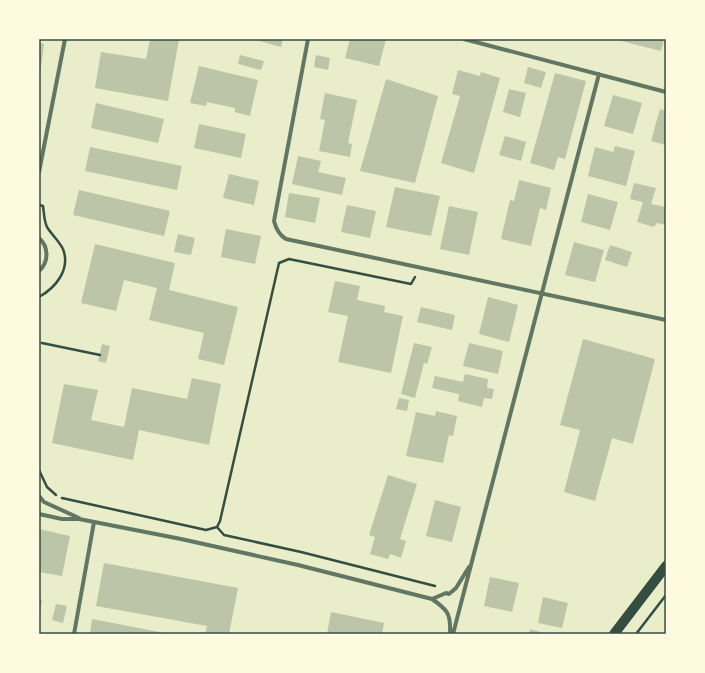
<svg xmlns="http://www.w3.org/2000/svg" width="705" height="673" font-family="Ubuntu,sans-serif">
<rect width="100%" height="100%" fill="#e9edc9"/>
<path fill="#bcc5a7" d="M150,39H179L168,101L95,88L101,52L146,59Z
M252,39H283L281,47Z
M350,39H386L379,66L345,58Z
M614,39H664L661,51Z
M39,43L44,44L40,75H39Z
M240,55L264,61L261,70L238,64Z
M316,55L330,58L328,70L314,67Z
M199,66L258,80L250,116L235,112V108L207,102L206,106L190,103Z
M528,67L546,72L541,88L524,83Z
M458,70L480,76L481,72L500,78L474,173L441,163L460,96L452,94Z
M555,73L586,81L565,159L558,157L554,170L530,163Z
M386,79L438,96L415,183L360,171Z
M509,89L526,93L520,117L503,112Z
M325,93L357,100L348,143L352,144L350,157L319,151L325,120L320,119Z
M613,95L642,103L633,134L604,126Z
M96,103L164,119L158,143L91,128Z
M660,109L666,111V145L651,141Z
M199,124L246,134L241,158L194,148Z
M505,136L526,142L521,161L499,155Z
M615,146L635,151L626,186L588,176L595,147L613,152Z
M90,147L182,166L177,190L85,171Z
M298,156L321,161L318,172L346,178L342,195L292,184Z
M229,174L259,181L254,205L223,198Z
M519,180L551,188L546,210L540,208L531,246L501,239L510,200L514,201Z
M634,183L656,188L651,204L666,207V225L657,223L654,227L637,222L643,202L630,199Z
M395,187L440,196L431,236L386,227Z
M79,190L170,211L164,236L73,215Z
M289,193L320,198L315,223L285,217Z
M588,194L618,202L610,230L581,222Z
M347,205L376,211L370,238L341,232Z
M449,206L478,212L469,255L440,249Z
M226,229L261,236L255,264L221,257Z
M178,234L195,238L191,255L174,252Z
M574,242L604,250L595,282L565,275Z
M95,244L175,263L169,290L238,307L224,365L198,359L204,333L149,320L157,288L124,280L116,311L81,303Z
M610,245L632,252L627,267L605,260Z
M335,281L360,286L357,300L385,306L384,312L403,316L391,373L338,362L348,316L328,312Z
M488,297L518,305L509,342L479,334Z
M421,307L455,315L452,330L417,322Z
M583,339L655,359L633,444L612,438L595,501L564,492L580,430L560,425Z
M414,343L432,347L427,364L424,363L415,398L401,394Z
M469,343L503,351L498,374L463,366Z
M102,344L110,346L106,363L98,361Z
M465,374L488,379L487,388L494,389L492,399L484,398L482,407L458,401L459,394L432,388L435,376L463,382Z
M192,378L221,384L209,445L139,430L133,460L52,443L64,384L98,390L91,420L124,427L132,388L187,399Z
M399,398L409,400L407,411L396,409Z
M436,411L457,416L453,436L449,435L443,463L406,456L416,412L435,416Z
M388,475L417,484L400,539L406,541L401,558L390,554L388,559L370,554L375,537L369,535Z
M435,500L461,507L452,542L426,536Z
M39,529L70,536L62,576L39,572Z
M104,563L238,588L229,634H205L207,626L96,606Z
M490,577L519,583L512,612L484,606Z
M543,597L568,603L562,628L538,623Z
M39,599L42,600L40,613H39Z
M56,604L67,606L63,623L52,620Z
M331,612L384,623L382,634H327Z
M92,619L165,633V634H90Z
M530,629L547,634H529Z"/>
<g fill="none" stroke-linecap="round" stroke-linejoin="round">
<path stroke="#344e41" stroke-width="2.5" d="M39,205L43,206C44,212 44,221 47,227C52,235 59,241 63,249C71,270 55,288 39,297
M42,343L100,355
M39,470L47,487L56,495
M62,498L206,530L217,527L220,521L279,263L289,259L411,284L415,277
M217,527L224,535L301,552L435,586
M636,634L666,595"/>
<path stroke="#617663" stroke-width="4" d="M308,39L274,221C276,229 279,235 286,239L666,320
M464,39L666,92
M39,172L65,39
M39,238C49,247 49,262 39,271
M39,496L44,502L79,518
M39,514L62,519H79L181,539L298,565L432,599C448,610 451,614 450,634
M432,599L446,593L449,594L456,588L469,567
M74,634L94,522
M453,634L599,74"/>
<path stroke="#344e41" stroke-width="10" d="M614,634L666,566"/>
</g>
<rect width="705" height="673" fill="none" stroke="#fefae0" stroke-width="80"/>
<rect x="40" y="40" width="625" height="593" fill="none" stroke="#344e41" stroke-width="1.5"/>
</svg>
